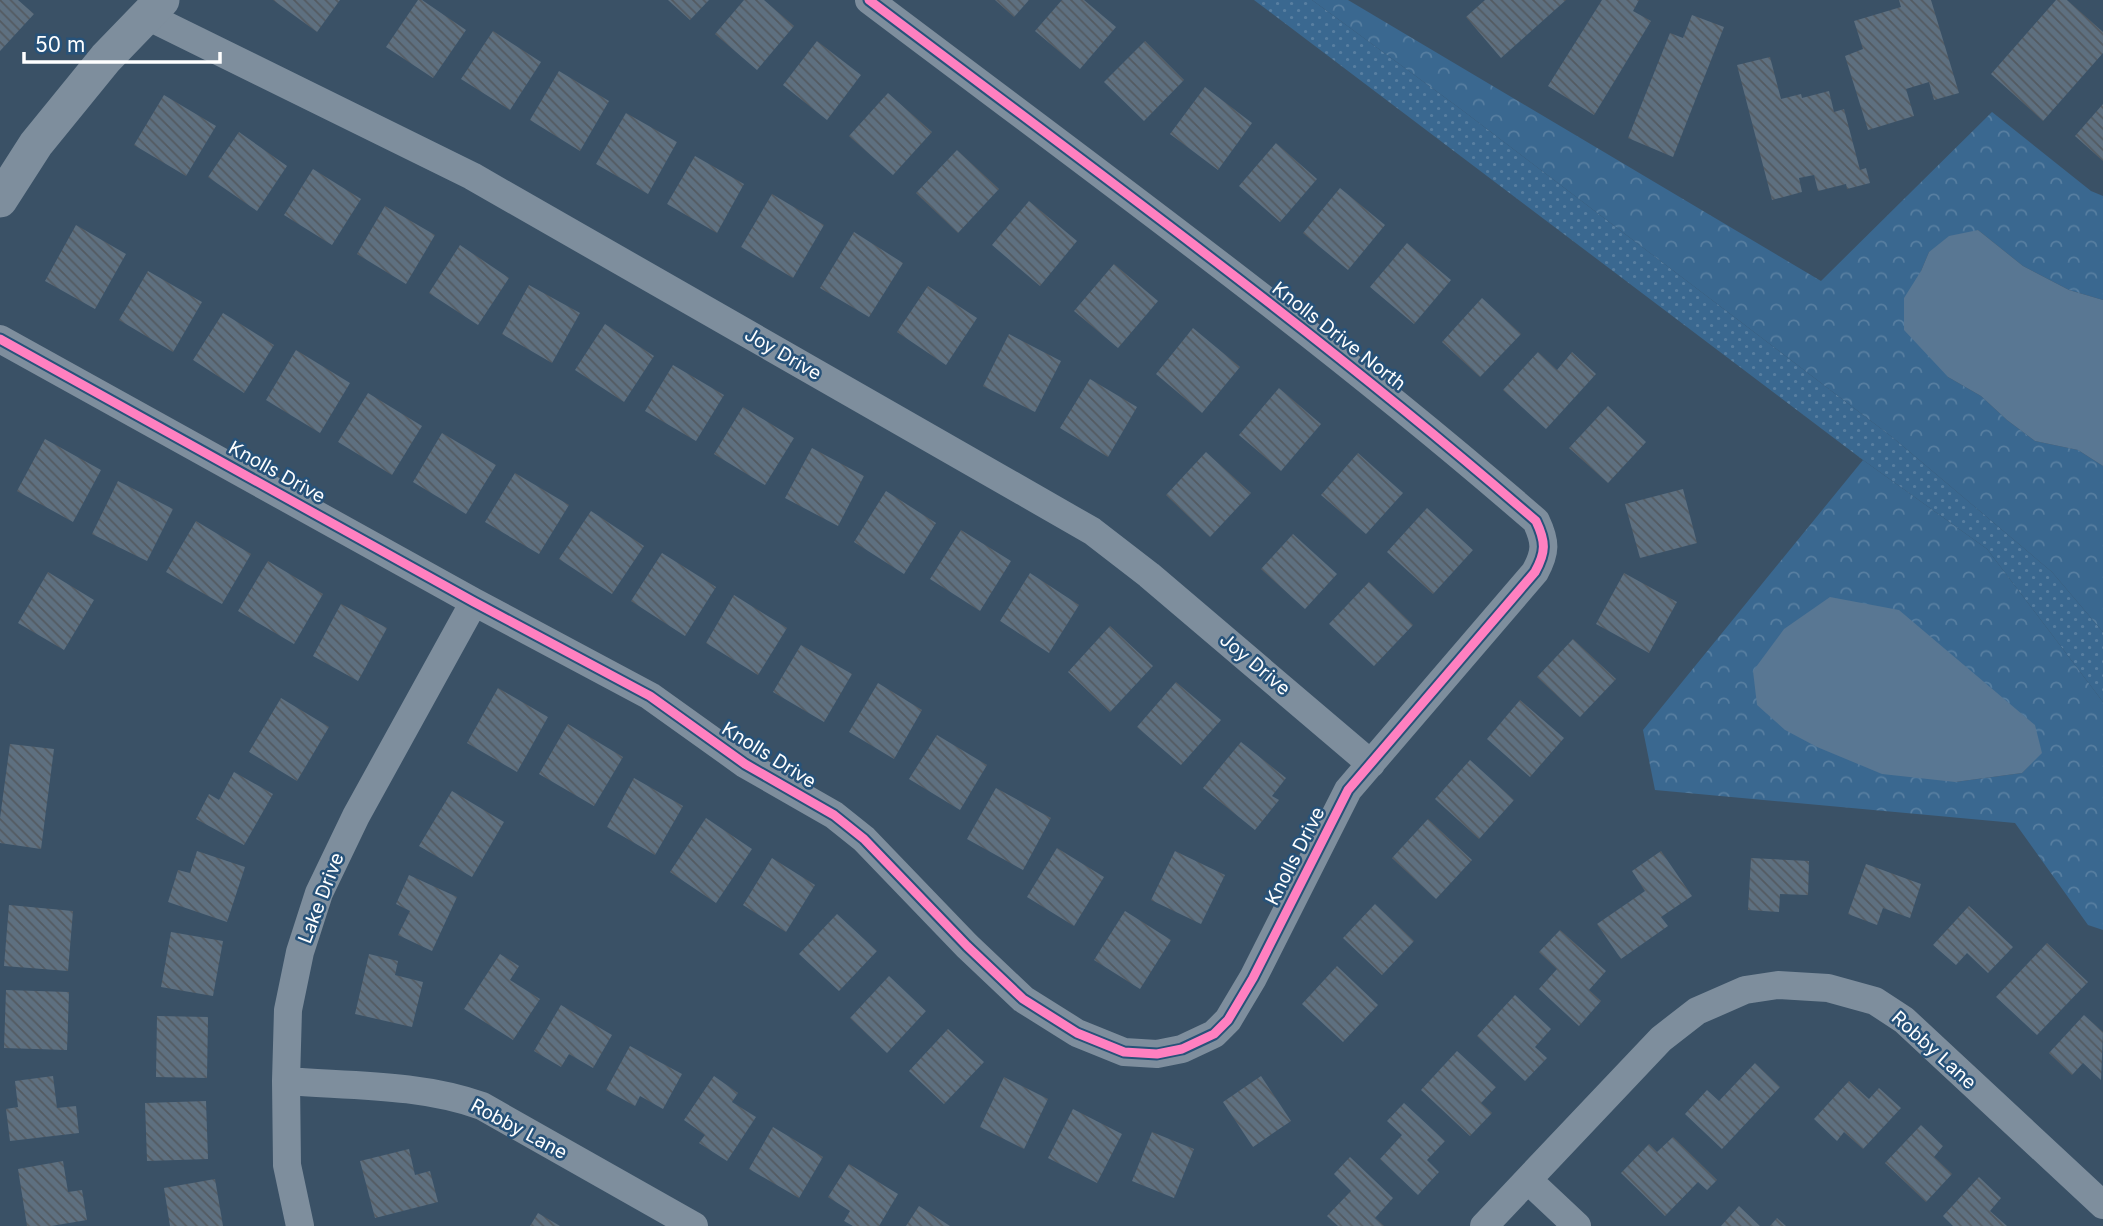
<svg xmlns="http://www.w3.org/2000/svg" width="2103" height="1226" font-family="Inter,sans-serif">
<defs>
<pattern id="grass-dots" width="8" height="8" patternUnits="userSpaceOnUse" patternTransform="scale(1.75)"><rect width="8" height="8" fill="#3a6890"/><path d="M2 2h.1M6 6h.1" fill="none" stroke="#587fa1" stroke-width="1.8" stroke-linecap="round"/></pattern>
<pattern id="forest-crowns" width="20" height="18" patternUnits="userSpaceOnUse" patternTransform="scale(1.75)"><rect width="20" height="18" fill="#3a6890"/><path d="M2 6a3 3 0 1 1 6 0M12 15a3 3 0 1 1 6 0" fill="none" stroke="#587fa1"/></pattern>
<pattern id="building-back-hatch" width="6" height="6" patternUnits="userSpaceOnUse" patternTransform="scale(1.75)"><rect width="6" height="6" fill="#5e7080"/><path d="M-1 5l2 2M0 0l6 6M5-1l2 2" fill="none" stroke="#535a61"/></pattern>
</defs>
<rect width="100%" height="100%" fill="#3a5166"/>
<path fill="url(#grass-dots)" d="M1254,0H1312L1462,110L1892,437L2052,572L2103,632V702L1987,549L1863,460Z"/>
<path fill="url(#forest-crowns)" fill-rule="evenodd" d="M1312,0H1348L1821,281L1992,112L2091,191L2103,196V300L2069,290L2023,266L1978,230L1929,252L1921,271L1948,377L1981,396L2007,420L2035,441L2078,450L2103,466V632L2052,572L1892,437L1462,110Z
M1863,460L1987,549L2103,702V930L2088,925L2015,823L1655,790L1643,730ZM2042,752L2022,773L1955,782Z"/>
<path fill="#597793" d="M1978,230L2023,266L2069,290L2103,300V466L2078,450L2035,441L2007,420L1981,396L1948,377L1904,330V298L1921,271L1929,252L1949,236Z
M1830,597L1899,610L2035,725L2042,753L2022,773L1955,782L1882,774L1817,747L1785,730L1757,705L1753,671L1784,629Z"/>
<path fill="url(#building-back-hatch)" d="M0,0H18L34,14L0,51Z
M273,0H340L317,32Z
M418,0H422L466,30L433,78L386,47Z
M668,0H709L690,20Z
M744,0H764L794,26L757,70L715,34Z
M995,0H1029L1014,17Z
M1062,0H1084L1116,27L1080,69L1035,31Z
M1485,0H1566L1501,58L1466,17Z
M1602,0H1639L1633,11L1651,21L1594,115L1548,86Z
M1899,0H1931L1959,93L1934,100L1929,82L1906,89L1914,116L1868,130L1845,56L1863,49L1854,21L1901,7Z
M2056,0H2067L2103,32V53L2043,121L1991,74Z
M1692,15L1724,27L1673,157L1628,138L1670,33L1683,38Z
M493,31L541,62L510,110L461,79Z
M817,41L861,75L827,120L783,85Z
M1145,41L1184,80L1144,121L1104,82Z
M1770,57L1781,99L1801,94L1802,98L1829,91L1834,112L1844,109L1860,170L1866,168L1870,183L1847,189L1846,184L1818,191L1814,175L1799,178L1802,192L1772,200L1737,65Z
M559,71L609,101L580,151L530,120Z
M1205,87L1252,123L1218,170L1170,134Z
M888,93L932,132L893,175L849,136Z
M164,95L216,126L186,176L134,145Z
M2103,104V161L2075,136Z
M626,113L677,142L648,194L596,164Z
M239,132L287,166L257,211L208,177Z
M1276,143L1317,179L1280,222L1239,186Z
M957,150L999,189L958,233L916,193Z
M695,156L744,184L717,233L667,204Z
M313,169L361,199L332,245L284,215Z
M1340,188L1385,225L1348,270L1303,233Z
M772,194L824,225L793,278L741,247Z
M1029,201L1077,241L1040,286L992,245Z
M385,206L435,235L406,284L357,254Z
M76,225L126,254L95,309L45,281Z
M854,232L903,263L869,317L820,288Z
M1407,243L1451,280L1414,324L1370,287Z
M460,245L509,278L478,325L429,293Z
M1114,264L1158,301L1118,348L1074,311Z
M148,271L202,302L173,352L119,320Z
M529,285L580,313L552,363L502,334Z
M928,286L977,318L946,365L897,332Z
M1482,298L1521,334L1480,377L1442,342Z
M223,313L274,345L244,393L193,360Z
M605,324L654,356L624,402L575,370Z
M1193,328L1240,367L1202,413L1156,374Z
M1009,334L1061,361L1035,412L983,386Z
M296,350L350,383L320,433L266,400Z
M1538,352L1557,370L1572,352L1596,374L1546,429L1503,390Z
M673,365L724,395L696,441L645,411Z
M1090,379L1137,407L1108,457L1060,428Z
M1279,388L1321,424L1281,471L1239,435Z
M368,393L422,426L392,475L338,442Z
M1608,406L1646,442L1608,483L1569,448Z
M743,407L794,438L765,485L714,454Z
M442,433L496,465L466,514L413,482Z
M45,439L101,470L73,522L17,491Z
M812,448L864,476L838,526L785,498Z
M1206,452L1251,493L1210,537L1166,495Z
M1358,453L1403,493L1366,534L1321,495Z
M515,473L569,505L539,554L485,522Z
M118,481L173,509L147,561L92,534Z
M1683,489L1697,543L1640,558L1625,504Z
M886,491L936,523L904,574L854,542Z
M1427,508L1473,550L1433,594L1387,552Z
M591,511L644,546L612,594L559,559Z
M196,521L251,554L222,604L166,572Z
M961,530L1011,561L980,611L930,579Z
M1293,534L1337,574L1305,609L1261,569Z
M662,553L716,587L685,636L631,601Z
M268,561L323,594L294,644L238,611Z
M48,572L94,600L64,650L18,623Z
M1030,573L1079,605L1049,653L1000,621Z
M1624,573L1677,602L1649,653L1596,624Z
M1369,582L1413,625L1374,666L1329,624Z
M734,595L787,628L758,675L706,643Z
M341,604L387,628L358,681L313,656Z
M1110,626L1153,666L1110,712L1068,672Z
M1573,639L1616,679L1580,717L1537,677Z
M801,645L852,674L824,722L773,692Z
M1176,682L1221,720L1181,765L1137,727Z
M878,683L922,710L894,759L849,732Z
M498,688L548,717L517,772L467,743Z
M281,698L329,727L297,781L249,752Z
M1520,700L1564,738L1530,777L1487,739Z
M568,724L623,757L594,806L539,774Z
M937,735L987,765L960,810L909,779Z
M1241,742L1286,778L1272,796L1279,800L1255,830L1203,788Z
M10,744L54,749L41,849L0,843V818Z
M1470,760L1514,800L1479,839L1435,799Z
M234,772L273,794L244,845L196,819L209,794L219,800Z
M634,778L683,806L655,855L607,827Z
M996,788L1051,818L1023,870L967,839Z
M452,791L504,822L472,877L419,846Z
M706,818L752,849L716,903L670,872Z
M1428,819L1472,860L1436,899L1392,858Z
M1057,848L1104,877L1074,926L1027,897Z
M197,851L245,867L227,922L168,902L178,870L190,873Z
M1175,851L1225,875L1201,924L1151,900Z
M1661,851L1692,896L1661,917L1668,926L1621,959L1597,924L1645,891L1632,871Z
M772,858L815,885L786,932L743,905Z
M1751,858L1809,861L1808,895L1780,894L1779,912L1748,910Z
M1866,864L1921,884L1910,918L1883,908L1877,925L1848,914Z
M409,875L457,897L432,951L398,935L410,911L396,904Z
M1375,904L1414,941L1382,975L1343,938Z
M9,905L73,911L68,971L4,966Z
M1969,906L2013,947L1988,973L1967,953L1956,965L1933,945Z
M1125,911L1171,940L1140,989L1094,960Z
M837,914L877,951L839,991L799,954Z
M1560,930L1606,971L1589,990L1601,1001L1579,1026L1539,989L1557,969L1539,952Z
M171,932L223,941L213,996L161,987Z
M2047,943L2088,982L2037,1035L1996,997Z
M369,954L398,961L395,975L423,982L412,1027L355,1014Z
M500,954L519,966L510,980L540,999L513,1040L464,1009Z
M1337,966L1378,1005L1343,1042L1302,1004Z
M889,976L926,1011L887,1053L850,1018Z
M6,990L69,992L67,1050L4,1048Z
M1515,995L1551,1029L1535,1047L1547,1058L1525,1081L1477,1036Z
M561,1005L612,1035L593,1068L569,1054L561,1067L534,1051Z
M2084,1015L2103,1032L2101,1080L2083,1063L2072,1075L2049,1053Z
M157,1016L208,1017L207,1078L156,1077Z
M948,1029L984,1062L944,1104L909,1071Z
M630,1046L682,1074L663,1109L640,1096L635,1106L606,1090Z
M1457,1051L1496,1087L1481,1103L1492,1113L1470,1136L1421,1090Z
M1755,1063L1780,1087L1722,1149L1685,1114L1707,1090L1719,1101Z
M53,1076L57,1108L76,1106L79,1133L10,1141L6,1109L18,1107L15,1081Z
M714,1076L738,1093L732,1102L756,1117L727,1161L699,1143L705,1135L684,1120Z
M1261,1076L1291,1121L1253,1147L1223,1102Z
M1004,1077L1048,1099L1024,1149L980,1127Z
M1849,1081L1869,1099L1879,1088L1901,1108L1863,1149L1844,1132L1837,1141L1814,1119Z
M206,1101L208,1159L147,1161L145,1103Z
M1404,1103L1445,1141L1427,1160L1439,1172L1418,1195L1380,1159L1402,1135L1387,1121Z
M1073,1109L1122,1134L1097,1183L1048,1158Z
M1921,1125L1943,1146L1934,1157L1952,1174L1926,1202L1885,1163Z
M773,1127L823,1157L799,1198L749,1169Z
M1152,1132L1194,1149L1174,1198L1132,1181Z
M1673,1137L1717,1180L1707,1190L1698,1182L1665,1216L1621,1173L1649,1144L1657,1152Z
M409,1149L415,1175L430,1171L438,1202L375,1218L360,1161Z
M1350,1157L1393,1198L1375,1218L1384,1226H1338L1327,1216L1351,1191L1334,1174Z
M63,1161L68,1192L82,1190L87,1220L51,1226H27L18,1169Z
M849,1164L898,1194L879,1226H853L844,1221L850,1211L828,1197Z
M1979,1177L2001,1198L1990,1211L2007,1226H1953L1943,1216Z
M215,1179L223,1226H170L164,1188Z
M919,1206L950,1226H906Z
M1739,1206L1760,1226H1721Z
M538,1213L560,1226H530Z
M1777,1218L1786,1226H1770Z"/>
<g fill="none" stroke-linecap="round" stroke-linejoin="round">
<path stroke="#7e8e9d" stroke-width="28" d="M147,16L472,176L1092,531L1149,575L1371,764
M0,339L474,602L650,696L745,764L834,815L864,839L967,946L1023,999L1077,1033L1124,1052L1157,1054L1182,1049L1214,1034L1228,1020L1253,978L1348,790L1535,572C1546,552 1546,542 1536,521C1323,336 1094,170 869,0
M286,1081C352,1086 420,1084 482,1106L694,1226
M1528,1180L1577,1226
M300,1226L287,1165L286,1081L288,1010L300,952L319,893L356,816L474,602
M1484,1226L1661,1039L1697,1011L1745,990L1778,985L1828,988L1875,1001L1904,1020L2103,1205"/>
<path stroke="#7e8e9d" stroke-width="35" d="M0,200L36,144L106,58L162,0"/>
<g stroke="#275279" stroke-width="13">
<path id="cycleway" d="M0,339L474,602L650,696L745,764L834,815L864,839L967,946L1023,999L1077,1033L1124,1052L1157,1054L1182,1049L1214,1034L1228,1020L1253,978L1348,790L1535,572C1546,552 1546,542 1536,521C1323,336 1094,170 869,0"/>
</g>
<use href="#cycleway" stroke="#ff80c0" stroke-width="9"/>
</g>
<g text-anchor="middle" dominant-baseline="central" stroke-width="5" stroke-linejoin="round" paint-order="stroke">
<g font-size="19" fill="#fff" stroke="#275279">
<text transform="translate(1339 336) rotate(38)">Knolls Drive North</text>
<text transform="translate(783 354) rotate(30)">Joy Drive</text>
<text transform="translate(277 472) rotate(29)">Knolls Drive</text>
<text transform="translate(1255 664) rotate(40)">Joy Drive</text>
<text transform="translate(769 755) rotate(32)">Knolls Drive</text>
<text transform="translate(1295 856) rotate(-63)">Knolls Drive</text>
<text transform="translate(321 898) rotate(-69)">Lake Drive</text>
<text transform="translate(1934 1050) rotate(42)">Robby Lane</text>
<text transform="translate(519 1129) rotate(28)">Robby Lane</text>
</g>
</g>
<path d="M24 52v10h196v-10" fill="none" stroke="#ffffff" stroke-width="3.5"/>
<text x="35" y="52" font-size="21" fill="#ffffff" stroke="#275279" stroke-width="5" paint-order="stroke">50 m</text>
</svg>
